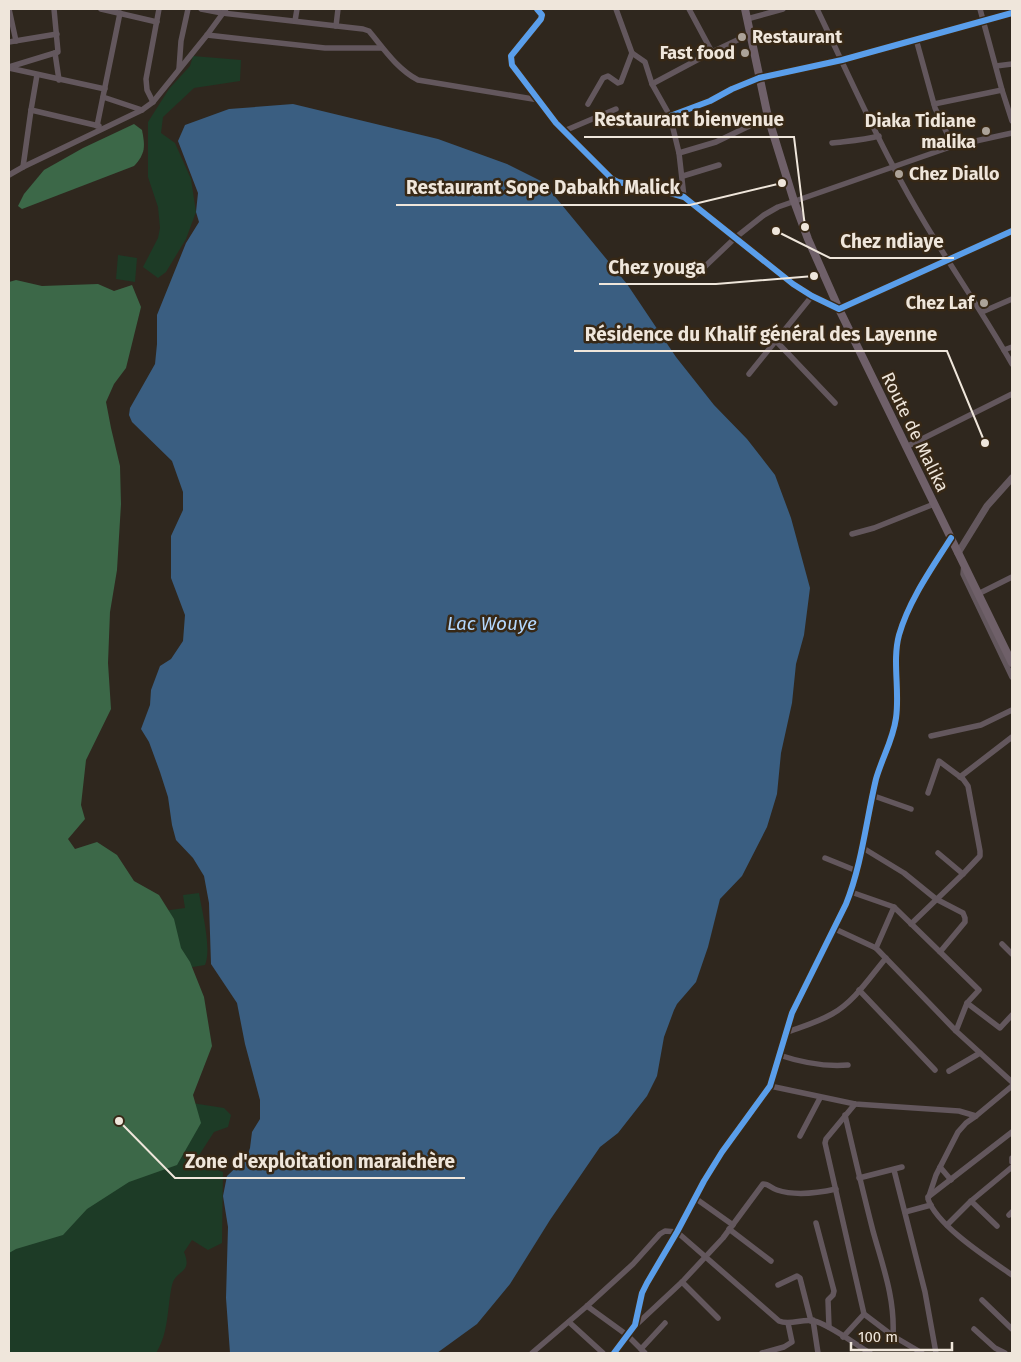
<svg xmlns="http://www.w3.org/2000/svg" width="1021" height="1362" font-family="'Fira Sans',sans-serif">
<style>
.green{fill:#1d3b26}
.forest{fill:#3c6848}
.water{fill:#3a5e81}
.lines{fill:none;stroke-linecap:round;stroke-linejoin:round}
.minor{stroke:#63575d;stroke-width:5.5}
.tertiary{stroke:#63575d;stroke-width:7}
.secondary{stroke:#6f6069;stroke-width:8}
.cycleway-casing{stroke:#372816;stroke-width:9}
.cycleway{stroke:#5a9eea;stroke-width:6}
.poi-dot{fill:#aca399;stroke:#372816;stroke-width:2}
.labels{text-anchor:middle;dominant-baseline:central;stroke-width:5;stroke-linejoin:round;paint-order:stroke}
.poi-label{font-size:18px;font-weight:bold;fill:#efe6db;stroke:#372816;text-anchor:end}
.street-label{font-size:18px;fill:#efe6db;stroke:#372816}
.water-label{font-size:19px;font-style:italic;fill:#b4d8fe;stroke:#372816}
.leader{fill:none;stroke:#efe6db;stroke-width:2}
.callout-dot{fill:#efe6db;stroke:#372816;stroke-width:2}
.callout-label{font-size:19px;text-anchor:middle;font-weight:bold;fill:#efe6db;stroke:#372816;stroke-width:5;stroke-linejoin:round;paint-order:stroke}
</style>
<rect width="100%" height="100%" fill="#2f271e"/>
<!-- green -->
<g class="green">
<polygon points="193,56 241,60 240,81 194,88 163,117 161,133 175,143 191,179 196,212 186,239 166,272 158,278 143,267 158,238 160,228 158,207 148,177 148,122 169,89 190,66"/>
<polygon points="118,255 137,258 135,282 116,279"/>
<path d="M199,893C202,911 212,949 205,965L168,971L179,1101L224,1108L231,1115L228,1127L214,1132L194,1163L209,1162L217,1170L223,1172L222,1243L208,1250L192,1240L184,1252C193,1274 176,1269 172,1285C167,1308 169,1333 156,1353H9V969L163,911L185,908L183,895Z"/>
</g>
<!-- forest -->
<g class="forest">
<path d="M134,124L142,130C145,146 146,153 134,166L22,209L18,206L24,194L44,170L83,148Z"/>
<polygon points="16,280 42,286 98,284 114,291 132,285 141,307 126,368 114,384 106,402 111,428 120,466 121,504 117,570 110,612 108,663 111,709 86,760 81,805 85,819 68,839 75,849 97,842 117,855 134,881 159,895 174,919 181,948 190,962 204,997 212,1046 193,1095 201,1123 177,1165 129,1182 87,1209 63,1235 16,1249 9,1253 9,282"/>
</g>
<!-- water -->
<polygon class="water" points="293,104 438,139 507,164 543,182 627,284 676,357 714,405 747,439 775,475 791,518 810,588 804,635 796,664 792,703 781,753 777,794 767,827 742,876 720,899 708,947 696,982 677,1004 674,1010 664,1037 657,1076 647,1096 618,1133 600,1147 550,1220 510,1284 477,1324 437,1353 230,1353 226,1298 228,1227 223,1196 227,1176 247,1157 250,1148 252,1132 260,1119 260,1100 245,1044 237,1003 211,964 209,903 204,876 193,858 176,840 172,825 168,797 160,772 149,742 141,729 150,705 151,690 160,666 171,659 183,641 185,615 171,578 171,536 183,510 183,492 172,461 132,422 129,415 130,408 155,364 157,344 157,315 186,243 199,222 196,212 198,193 178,141 185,125 229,109"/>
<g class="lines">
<!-- minor -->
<g class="minor">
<polyline points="9,9 16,41"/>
<polyline points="101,9 157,22"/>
<path d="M201,9L222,13L363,29L369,31C384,49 397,69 418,80L539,100"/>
<polyline points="537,9 542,15 541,19 511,56 512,65 556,123 612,179 618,182 660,190 684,197 793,284 812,296 839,309 1012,231"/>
<polyline points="689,9 712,52"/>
<path d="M817,9C842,61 866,115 893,166C928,235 974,297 1012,364"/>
<polyline points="980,9 1002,90 1012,121"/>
<polyline points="747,19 783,9"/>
<polyline points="295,21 297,9"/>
<polyline points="336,26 338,9"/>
<polyline points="207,35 325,48 382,48"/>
<polyline points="916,39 935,108 953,146"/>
<polyline points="9,42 57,34"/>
<polyline points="55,53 59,80"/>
<polyline points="632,53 645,62 652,84 670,116 679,153 684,197"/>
<polyline points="996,66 1012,64"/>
<polyline points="9,67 58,52 54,9"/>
<polyline points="9,68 105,89"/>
<polyline points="179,69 181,41 188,9"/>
<polyline points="37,75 31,110 99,126"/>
<polyline points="652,84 712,52 750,34"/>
<polyline points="103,97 142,110"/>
<polyline points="153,102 147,90 146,79 159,9"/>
<polyline points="588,104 603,78 608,76 618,83 621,82 632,53 616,9"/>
<polyline points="934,104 1002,90"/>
<polyline points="670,116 710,101 732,89 759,78 842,60 1012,13"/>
<polyline points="97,126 120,13"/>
<polyline points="564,131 616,109"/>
<path d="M832,143C848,141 864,140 879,136"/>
<polyline points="679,153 716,142 768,117"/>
<polyline points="23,167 31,110"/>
<polyline points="9,175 23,167 142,110 153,102 207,35 226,9"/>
<polyline points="683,176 719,165"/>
<polyline points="695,276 735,238 764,215 778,207 953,146 1012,133"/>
<polyline points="982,312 1012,299"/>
<polyline points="777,342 835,403"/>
<polyline points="1004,350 1012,347"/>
<polyline points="749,374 812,296"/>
<polyline points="906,447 1012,394"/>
<polyline points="852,534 874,528 934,504"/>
<polyline points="964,564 963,574 1012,677"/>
<polyline points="978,594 1012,577"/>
<polyline points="931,736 981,725 1012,710"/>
<polyline points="960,777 1012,737"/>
<polyline points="928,793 939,761 963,779 968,786 980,851 980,856 963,874 938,853"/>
<polyline points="874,796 911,809"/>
<polyline points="863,848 904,873 936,899 963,913 965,918 965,922 940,952"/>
<polyline points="825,858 857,871"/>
<polyline points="851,892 894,907 979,990 967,1003 956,1031"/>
<polyline points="911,924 963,874"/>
<polyline points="835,929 876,948 956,1031 1012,1082"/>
<polyline points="1002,944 1012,954"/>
<polyline points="876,948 894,907"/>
<polyline points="859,990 935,1070"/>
<polyline points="967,1003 1000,1028 1012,1015"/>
<path d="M785,1033C801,1027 818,1022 832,1014C854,1002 870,977 886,958"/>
<path d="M779,1055C803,1063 824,1067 848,1065"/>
<polyline points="949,1071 980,1053"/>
<polyline points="770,1086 855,1104 959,1111 976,1116"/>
<path d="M1012,1086L976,1116L966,1123L958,1132L936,1175L928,1199C937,1226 989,1259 1012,1275"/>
<polyline points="855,1104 826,1139 825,1143 864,1314 893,1336 922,1353"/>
<path d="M845,1115C854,1154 863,1192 873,1231C883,1267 895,1298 893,1336"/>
<polyline points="800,1136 820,1098"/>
<polyline points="1012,1158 1012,1162"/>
<polyline points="940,1167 951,1180"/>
<polyline points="894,1170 925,1292 936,1353"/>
<polyline points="859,1178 902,1167"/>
<polyline points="928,1197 1012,1132"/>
<polyline points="695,1198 733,1225"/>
<polyline points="971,1201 997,1226"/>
<polyline points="905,1212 931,1205"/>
<polyline points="1009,1215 1012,1212"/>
<polyline points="816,1223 834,1291 833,1295 828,1300 829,1327"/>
<polyline points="947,1225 971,1201 1012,1167"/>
<polyline points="729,1229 771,1261"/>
<polyline points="682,1282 718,1318"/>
<polyline points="778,1285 797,1276 800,1278 811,1321"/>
<polyline points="982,1300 1012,1329"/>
<polyline points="587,1306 627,1335 645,1353"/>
<polyline points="813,1320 818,1353"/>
<polyline points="569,1322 603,1353"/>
<path d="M636,1325L682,1282L723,1238L763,1184C769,1184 771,1188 777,1190C795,1196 818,1193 836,1189"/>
<polyline points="974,1329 995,1348 1005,1353"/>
<polyline points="843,1337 864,1314"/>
<polyline points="641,1349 665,1323"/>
<path d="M532,1353L587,1306L633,1264L660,1234L665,1231L677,1232L779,1321C790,1326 803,1318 814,1321C829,1324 856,1345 870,1353"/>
<path d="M614,1353L635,1325L642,1293L647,1283L677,1232L704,1181L722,1152L770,1086L792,1013L846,904C862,864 866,821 876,779C882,758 893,740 896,718C900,691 892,661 899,635C909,600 932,568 951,538"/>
<polyline points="762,1353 784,1347 792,1342 788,1323"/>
</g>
<!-- tertiary -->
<polyline class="tertiary" points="958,553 987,506 1012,478"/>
<!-- secondary -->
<polyline class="secondary" points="745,9 768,117 794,201 808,239 839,309 1012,663"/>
<defs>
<g id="cycleway">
<polyline points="537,9 542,15 541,19 511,56 512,65 556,123 612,179 618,182 660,190 684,197 793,284 812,296 839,309 1012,231"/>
<polyline points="670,116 710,101 732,89 759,78 842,60 1012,13"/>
<path d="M614,1353L635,1325L642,1293L647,1283L677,1232L704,1181L722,1152L770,1086L792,1013L846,904C862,864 866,821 876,779C882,758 893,740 896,718C900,691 892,661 899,635C909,600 932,568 951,538"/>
</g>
</defs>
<!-- cycleway casing -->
<use href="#cycleway" class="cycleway-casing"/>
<!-- cycleway -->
<use href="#cycleway" class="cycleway"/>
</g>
<!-- markers -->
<g class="poi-dot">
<circle cx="742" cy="37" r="5"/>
<circle cx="745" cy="53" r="5"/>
<circle cx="986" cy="131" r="5"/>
<circle cx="899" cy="174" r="5"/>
<circle cx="984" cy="303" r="5"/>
</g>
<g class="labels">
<!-- poi labels -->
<g class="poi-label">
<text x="752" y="37" text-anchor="start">Restaurant</text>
<text x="735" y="53">Fast food</text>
<text x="976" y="121">Diaka Tidiane<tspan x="976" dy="21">malika</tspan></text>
<text x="909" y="174" text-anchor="start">Chez Diallo</text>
<text x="974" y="303">Chez Laf</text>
</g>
<!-- street labels -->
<g class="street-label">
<text transform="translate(915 432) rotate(64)">Route de Malika</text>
</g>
<!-- water labels -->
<g class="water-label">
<text x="492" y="623">Lac Wouye</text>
</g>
</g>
<!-- callouts -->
<path class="leader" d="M805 227L794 137H584M782 183L690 205H396M776 231L830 258H954M814 276L716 284H599M985 443L947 351H574M119 1121L175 1178H465"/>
<g class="callout-dot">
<circle cx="805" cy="227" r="5"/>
<circle cx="782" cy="183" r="5"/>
<circle cx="776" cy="231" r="5"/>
<circle cx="814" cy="276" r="5"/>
<circle cx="985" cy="443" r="5"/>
<circle cx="119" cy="1121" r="5"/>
</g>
<g class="callout-label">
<text x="689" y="126">Restaurant bienvenue</text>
<text x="543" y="194">Restaurant Sope Dabakh Malick</text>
<text x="892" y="248">Chez ndiaye</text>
<text x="657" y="274">Chez youga</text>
<text x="761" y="341">Résidence du Khalif général des Layenne</text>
<text x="320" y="1168">Zone d'exploitation maraichère</text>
</g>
<!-- border -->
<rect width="1021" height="1362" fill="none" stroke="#efe6db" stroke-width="20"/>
<!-- scale -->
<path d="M851 1342v8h101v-8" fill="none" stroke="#efe6db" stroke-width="2.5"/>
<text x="858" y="1342" font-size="15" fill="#efe6db" stroke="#372816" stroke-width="4" paint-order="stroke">100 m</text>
</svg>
